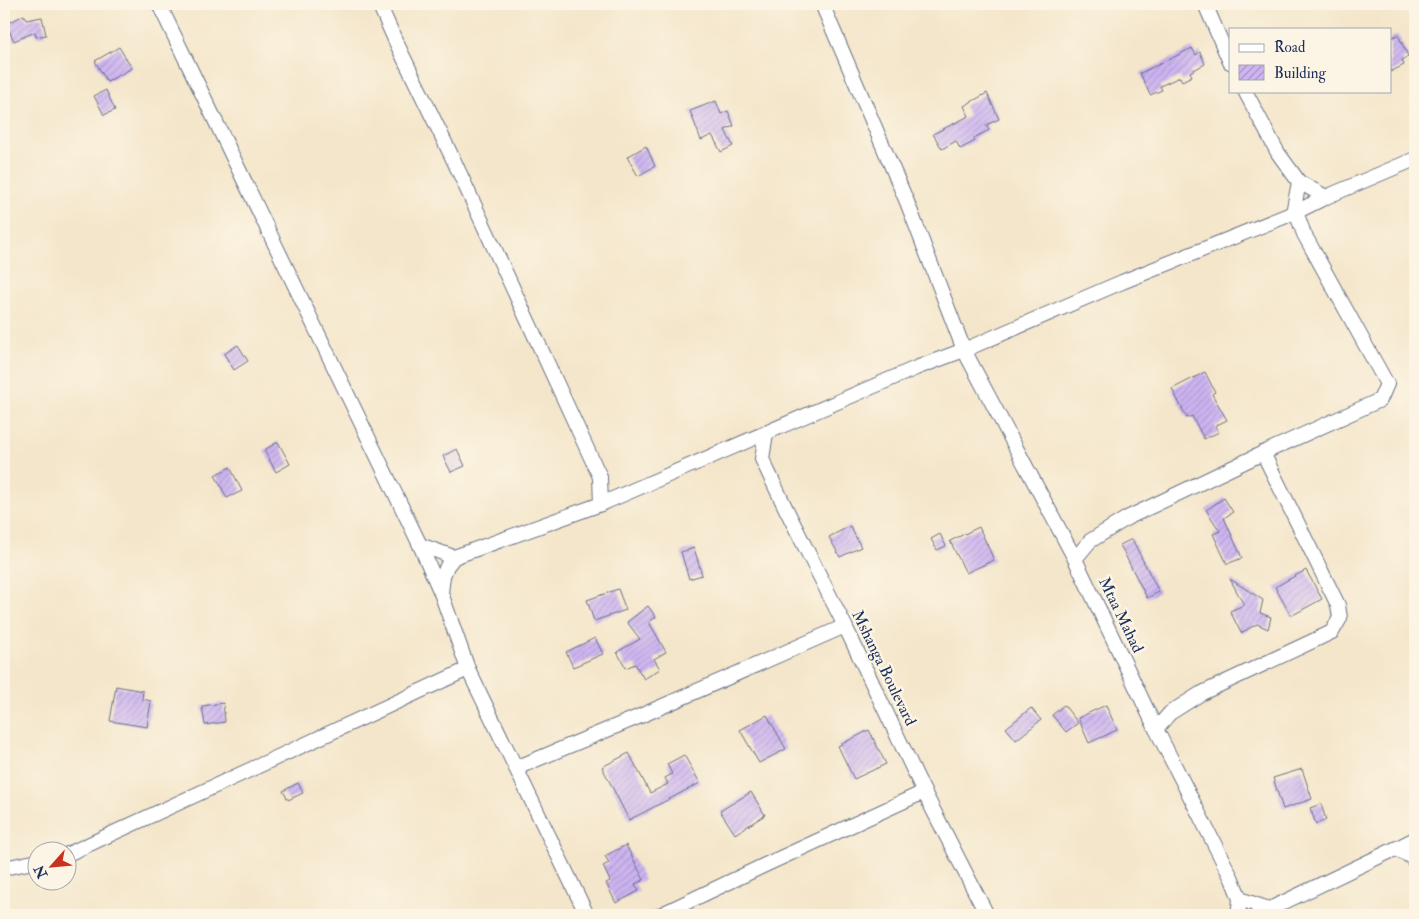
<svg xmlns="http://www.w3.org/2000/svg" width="1419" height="919" font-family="'IM FELL Double Pica',serif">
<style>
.building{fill:url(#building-hatch)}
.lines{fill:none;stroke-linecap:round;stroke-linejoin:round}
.minor-casing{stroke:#676f84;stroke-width:16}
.minor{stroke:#fff;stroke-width:14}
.labels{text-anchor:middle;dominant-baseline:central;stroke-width:5;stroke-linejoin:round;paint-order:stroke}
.street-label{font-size:16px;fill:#1b2f5e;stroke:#fcf5e5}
</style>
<defs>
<pattern id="building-hatch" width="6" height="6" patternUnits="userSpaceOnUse" patternTransform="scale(1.25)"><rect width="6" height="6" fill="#ceb5f2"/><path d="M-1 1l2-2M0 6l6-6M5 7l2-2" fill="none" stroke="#a694c7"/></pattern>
</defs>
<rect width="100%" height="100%" fill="#fcf5e5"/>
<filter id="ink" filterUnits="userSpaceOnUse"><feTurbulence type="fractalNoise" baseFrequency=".02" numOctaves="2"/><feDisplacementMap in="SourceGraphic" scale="10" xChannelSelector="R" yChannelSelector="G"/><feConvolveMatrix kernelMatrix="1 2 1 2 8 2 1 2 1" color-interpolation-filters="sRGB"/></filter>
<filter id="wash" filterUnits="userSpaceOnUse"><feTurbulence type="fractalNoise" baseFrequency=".0096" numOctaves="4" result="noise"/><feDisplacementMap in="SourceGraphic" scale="20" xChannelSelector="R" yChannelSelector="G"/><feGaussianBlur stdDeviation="1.12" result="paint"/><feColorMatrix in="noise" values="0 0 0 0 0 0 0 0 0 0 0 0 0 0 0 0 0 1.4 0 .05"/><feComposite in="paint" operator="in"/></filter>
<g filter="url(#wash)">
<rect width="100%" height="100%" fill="#f4e6ca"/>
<g id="blocks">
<!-- building -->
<g class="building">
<polygon points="24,15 26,20 42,17 46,35 36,37 35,32 14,41 6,24"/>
<polygon points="1398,35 1408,56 1402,60 1404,65 1390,72 1390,38"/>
<polygon points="119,47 132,68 107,82 95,61"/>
<polygon points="1192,48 1196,55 1200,52 1205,64 1190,72 1192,76 1182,81 1180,77 1160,86 1162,90 1150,95 1140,73 1162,63"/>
<polygon points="106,90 115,110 104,115 94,96"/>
<polygon points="987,93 999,119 986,125 989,130 974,138 975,141 960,149 956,141 942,149 933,134 969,116 964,106"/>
<polygon points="716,101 721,114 728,111 734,126 725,130 733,146 721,152 712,135 701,140 690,111"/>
<polygon points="646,146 655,166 638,176 627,157"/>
<polygon points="238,345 248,361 234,370 224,354"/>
<polygon points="1205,372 1215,392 1212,394 1227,420 1215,426 1219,432 1204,439 1192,416 1187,418 1172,389"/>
<polygon points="278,442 290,464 276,472 264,450"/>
<polygon points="457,449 465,466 451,472 443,456"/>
<polygon points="230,467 242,491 227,498 215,475"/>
<polygon points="1224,498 1233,512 1224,518 1242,558 1227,564 1213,534 1220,531 1206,510"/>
<polygon points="850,526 861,547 840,557 829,537"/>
<polygon points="979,527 994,560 966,573 950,541"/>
<polygon points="940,534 946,546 937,550 931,539"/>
<polygon points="1132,539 1159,592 1147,598 1120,545"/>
<polygon points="694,548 702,575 689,579 681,552"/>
<polygon points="1306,570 1322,599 1291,616 1275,587"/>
<polygon points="1230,579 1263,600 1260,613 1271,617 1268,629 1257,624 1241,633 1230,611 1244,605"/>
<polygon points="618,589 626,610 594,621 587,600"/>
<polygon points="648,606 656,617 649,622 666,652 654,659 660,669 644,679 635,664 626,668 617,652 640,639 627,622"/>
<polygon points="595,638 603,654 573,667 566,652"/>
<polygon points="116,686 143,691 142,699 151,701 147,727 110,721"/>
<polygon points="223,703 225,722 205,725 202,706"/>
<polygon points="1064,705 1078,723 1066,732 1052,715"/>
<polygon points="1106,705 1117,730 1089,743 1078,718"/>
<polygon points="1031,708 1041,720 1016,740 1006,728"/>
<polygon points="767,715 786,749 759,763 740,730"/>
<polygon points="869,730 886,764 854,779 838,746"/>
<polygon points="629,753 650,793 668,784 665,778 672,774 667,764 684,755 700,783 629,820 602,767"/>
<polygon points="1302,769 1312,799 1283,809 1273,778"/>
<polygon points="298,783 303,793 288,800 283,791"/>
<polygon points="751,792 765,815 735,834 720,811"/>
<polygon points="1321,804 1326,820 1316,824 1310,808"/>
<polygon points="626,845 644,880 635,884 639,891 616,903 606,883 610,881 603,866 609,863 605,856"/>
</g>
</g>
</g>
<g filter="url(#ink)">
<use href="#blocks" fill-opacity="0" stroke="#676f84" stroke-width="1"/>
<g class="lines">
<defs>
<g id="minor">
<polyline points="159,4 420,545 441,593"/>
<polyline points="379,4 396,42 454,161 600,477 601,504"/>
<polyline points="822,4 907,202 964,350 1075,559 1156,729 1232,879 1240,899 1238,915"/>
<polyline points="1205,4 1230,62"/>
<polyline points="1245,91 1278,153 1299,182 1326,197"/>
<polyline points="1293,213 1299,182"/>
<polyline points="766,433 762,459 786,509 845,626 924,792 987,915"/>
<polyline points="420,545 454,557"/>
<polyline points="1075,559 1090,541 1127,518 1263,453 1380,400 1387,384 1304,234 1296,212"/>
<polyline points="1156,729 1170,713 1200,694 1332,632 1340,618 1338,605 1263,453"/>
<polyline points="516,768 638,717 845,626"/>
<polyline points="1395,849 1410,856 1415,862"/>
<polyline points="68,854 468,669"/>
<polyline points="4,868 38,861"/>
<polyline points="1240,899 1269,909"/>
<polyline points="587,915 468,669 441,593 443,576 447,566 454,557 601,504 916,368 964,350 1122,282 1296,212 1326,197 1415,159"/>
<polyline points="660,915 765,865 924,792"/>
<polyline points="1257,915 1395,849 1415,839"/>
</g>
</defs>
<!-- minor casing -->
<use href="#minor" class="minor-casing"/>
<!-- minor -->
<use href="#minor" class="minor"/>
</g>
</g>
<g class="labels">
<!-- street labels -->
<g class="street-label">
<text transform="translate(1121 615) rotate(64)">Mtaa Mahad</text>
<text transform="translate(884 668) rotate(64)">Mshanga Boulevard</text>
</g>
</g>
<!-- margin -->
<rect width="1419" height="919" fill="none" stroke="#fcf5e5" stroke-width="20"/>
<!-- legend -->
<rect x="1229" y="28" width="162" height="65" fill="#fcf5e5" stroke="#a2a6af"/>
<rect x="1239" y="44" width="25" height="8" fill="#ffffff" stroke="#a2a6af"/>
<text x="1274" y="52" font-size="15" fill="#1b2f5e">Road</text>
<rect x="1239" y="65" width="25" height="15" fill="url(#building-hatch)" stroke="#a2a6af"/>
<text x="1274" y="78" font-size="15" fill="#1b2f5e">Building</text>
<!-- north arrow -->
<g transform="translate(52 866) rotate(243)"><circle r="24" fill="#fcf5e5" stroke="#a2a6af"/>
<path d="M0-4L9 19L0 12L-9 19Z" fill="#c8321e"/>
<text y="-8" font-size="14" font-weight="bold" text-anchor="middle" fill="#1b2f5e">N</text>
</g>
</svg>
